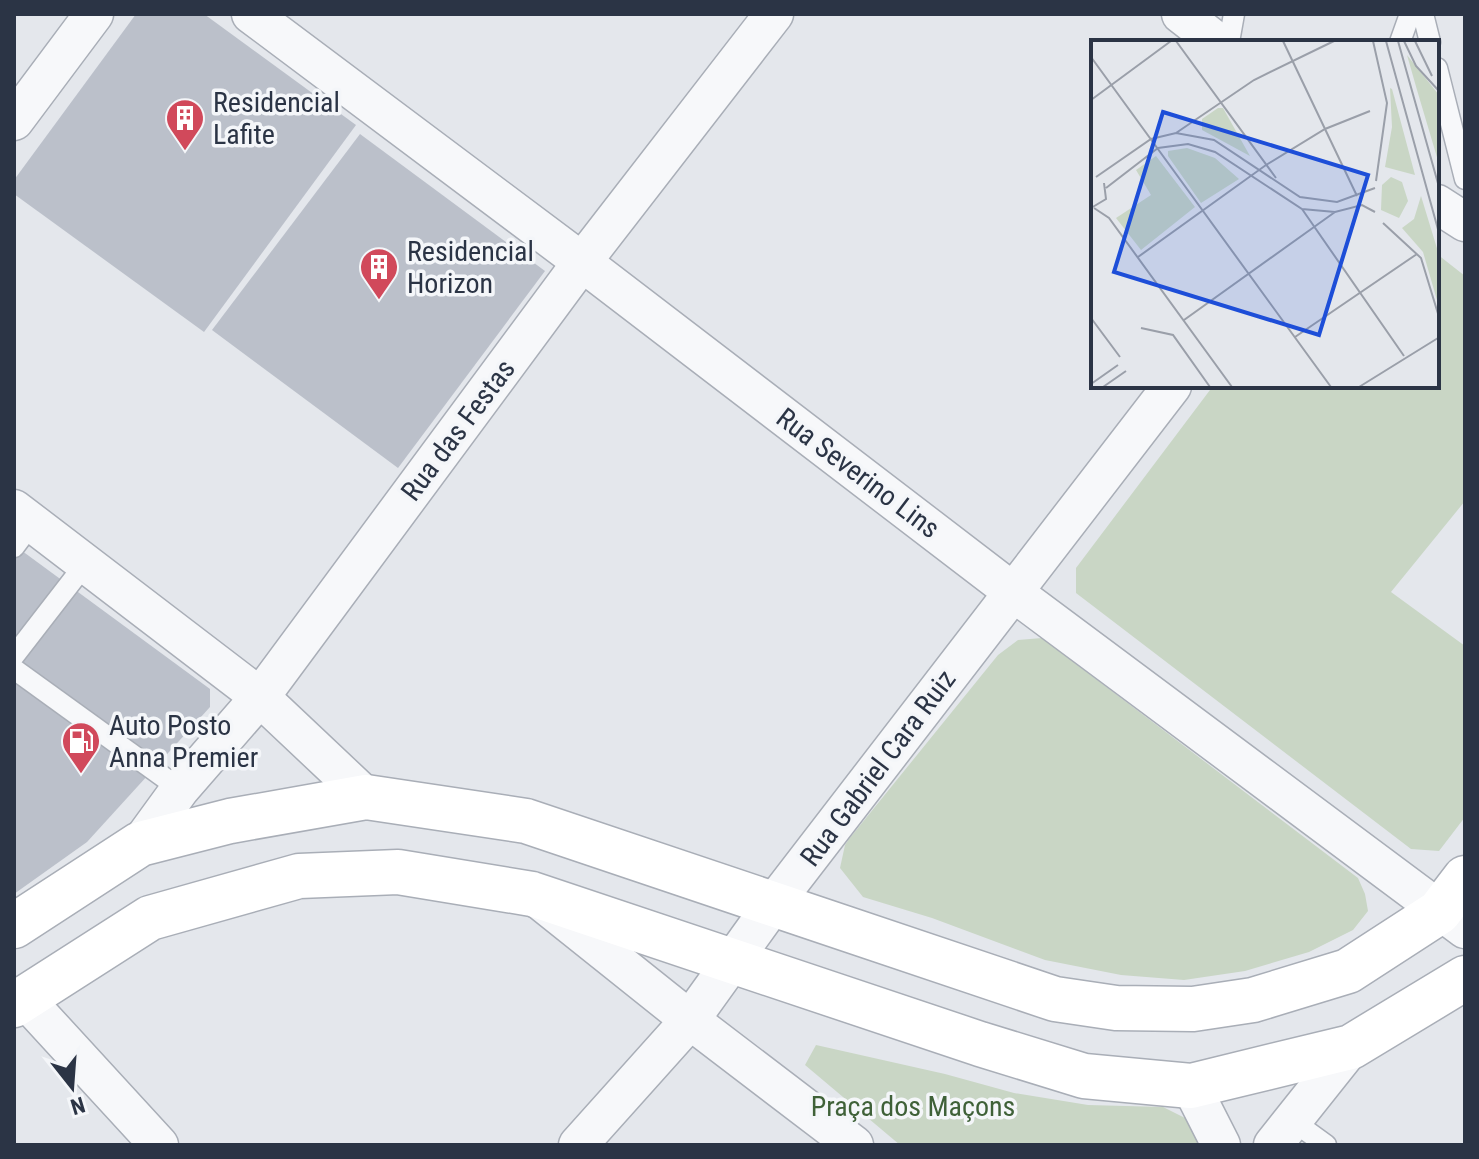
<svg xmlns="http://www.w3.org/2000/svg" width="1479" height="1159" font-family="'Roboto Condensed',sans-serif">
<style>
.green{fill:#c9d6c5}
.building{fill:#bbc0ca}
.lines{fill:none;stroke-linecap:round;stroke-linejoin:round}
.service-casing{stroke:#a9aeb7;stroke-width:23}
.minor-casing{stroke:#a9aeb7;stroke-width:41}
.secondary-casing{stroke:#a9aeb7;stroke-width:47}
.service{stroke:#f7f8fa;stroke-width:20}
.minor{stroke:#f7f8fa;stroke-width:38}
.secondary{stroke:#fff;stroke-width:44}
.labels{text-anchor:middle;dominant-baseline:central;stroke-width:7;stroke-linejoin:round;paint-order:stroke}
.poi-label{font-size:28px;fill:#2b3445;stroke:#f4f6f9;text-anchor:start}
.street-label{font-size:28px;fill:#2b3445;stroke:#f4f6f9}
.park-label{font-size:28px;fill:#3f6138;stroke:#f4f6f9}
.inset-road{fill:none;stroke:#9a9fa9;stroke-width:2}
.view{fill:#1d4ed8;fill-opacity:0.15;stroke:#1d4ed8;stroke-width:4}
.inset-edge{fill:none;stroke:#2b3445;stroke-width:4}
</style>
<rect width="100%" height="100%" fill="#e4e7ec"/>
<!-- green -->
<g class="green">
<polygon points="1437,254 1465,276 1465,501 1391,592 1465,646 1465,817 1439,851 1411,849 1076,593 1076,568 1213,386 1437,386"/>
<polygon points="1042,638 1358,878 1365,894 1368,911 1353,930 1309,952 1245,971 1184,980 1121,975 1045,960 932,918 863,897 840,868 845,845 849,839 998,655 1018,640"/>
<polygon points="816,1045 945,1074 1014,1093 1088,1105 1163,1107 1189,1120 1206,1145 900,1145 805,1065"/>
</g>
<!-- building -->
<g class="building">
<polygon points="136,14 204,14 356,125 204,332 14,194 14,180"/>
<polygon points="360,134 545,271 398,468 212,330"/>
<polygon points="14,545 210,689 210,707 87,842 14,894"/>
</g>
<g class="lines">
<defs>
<g id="service">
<polyline points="1423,14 1430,42"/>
<polyline points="1229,42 1234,14"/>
<polyline points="1400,42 1410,14"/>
<polyline points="1437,68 1465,179"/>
<polyline points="14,547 32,523"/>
<polyline points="14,656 86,563"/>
<polyline points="14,669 180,789"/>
<polyline points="1293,1121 1326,1145"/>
</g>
<g id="minor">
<polyline points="251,14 582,262 1013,592 1465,929"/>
<polyline points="1181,14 1217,42"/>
<polyline points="14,121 94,14"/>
<polyline points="1437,204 1465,222"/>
<polyline points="14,509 260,697 366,797"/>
<polyline points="140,844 180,789 260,697 582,262 774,14"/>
<polyline points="541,901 690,1020 854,1145"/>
<polyline points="24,998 159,1145"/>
<polyline points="1191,1086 1221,1145"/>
<polyline points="578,1145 690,1020 774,903 1172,386"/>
<polyline points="1273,1145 1351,1047"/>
</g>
<g id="secondary">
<polyline points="14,926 140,844 230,821 366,797 526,821 1055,999 1116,1008 1193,1009 1253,1000 1348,971 1439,912 1465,878"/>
<polyline points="14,1005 150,918 299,876 398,872 532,894 980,1044 1084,1076 1191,1086 1351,1047 1465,978"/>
</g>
</defs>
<!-- service casing -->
<use href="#service" class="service-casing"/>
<!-- minor casing -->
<use href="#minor" class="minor-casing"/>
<!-- secondary casing -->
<use href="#secondary" class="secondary-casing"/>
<!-- service -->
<use href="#service" class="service"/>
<!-- minor -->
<use href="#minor" class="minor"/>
<!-- secondary -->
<use href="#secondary" class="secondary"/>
</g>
<!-- icons -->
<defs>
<symbol id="building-pin" viewBox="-11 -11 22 30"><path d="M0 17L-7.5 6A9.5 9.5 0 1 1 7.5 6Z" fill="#d1495b" stroke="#f4f6f9"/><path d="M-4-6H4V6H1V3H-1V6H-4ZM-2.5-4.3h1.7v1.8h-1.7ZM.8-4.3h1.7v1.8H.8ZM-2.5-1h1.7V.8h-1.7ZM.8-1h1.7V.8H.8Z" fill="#fff"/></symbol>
<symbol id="fuel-pin" viewBox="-11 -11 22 30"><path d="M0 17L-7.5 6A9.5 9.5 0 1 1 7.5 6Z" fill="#d1495b" stroke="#f4f6f9"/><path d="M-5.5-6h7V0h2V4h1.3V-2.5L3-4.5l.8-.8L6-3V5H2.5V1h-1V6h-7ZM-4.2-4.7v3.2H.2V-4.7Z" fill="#fff"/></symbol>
</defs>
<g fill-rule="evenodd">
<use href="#building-pin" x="163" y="96" width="44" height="60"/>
<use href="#building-pin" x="357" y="245" width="44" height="60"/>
<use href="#fuel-pin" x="59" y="719" width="44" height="60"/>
</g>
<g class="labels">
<!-- poi labels -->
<g class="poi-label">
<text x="213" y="102">Residencial<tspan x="213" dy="32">Lafite</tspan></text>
<text x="407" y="251">Residencial<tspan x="407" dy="32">Horizon</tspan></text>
<text x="109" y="725">Auto Posto<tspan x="109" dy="32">Anna Premier</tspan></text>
</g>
<!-- street labels -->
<g class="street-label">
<text transform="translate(458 430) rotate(-53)">Rua das Festas</text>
<text transform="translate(858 473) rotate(37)">Rua Severino Lins</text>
<text transform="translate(878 768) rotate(-53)">Rua Gabriel Cara Ruiz</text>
</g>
<!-- park labels -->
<g class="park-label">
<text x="913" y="1106">Praça dos Maçons</text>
</g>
</g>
<!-- overview -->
<g transform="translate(1091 40)">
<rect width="348" height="348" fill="#e4e7ec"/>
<path d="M316,15L348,55V124L326,50ZM299,48L301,49L324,135L294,127L301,87ZM127,68H132L159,116L111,90V79ZM96,108L124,118L148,139L110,163L77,116V111ZM65,116L104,167L50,210L25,178L60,155L45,130ZM300,137L311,142L317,161L308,178L290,170L291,145ZM330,156L348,215V267L332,212L311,188L323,179Z" fill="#c9d6c5"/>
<path class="inset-road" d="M85,1L185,138M192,1L266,156M282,1L296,63L285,141M295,1L348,193M307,1L348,147M313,1L325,26L348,51M324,1L341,36M0,17L240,347M0,60L80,1M85,93L163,40L243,1M5,137L60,99L85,93L123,100L209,157L246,162L284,148M15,148L67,108L97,104L124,112L211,169L244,172L271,165L284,172M0,168L15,159L13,143M3,168L18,178L141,347M211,169L313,316M292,183L330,218L348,277M47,217L175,125L234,89L279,71M0,278L29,317M93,280L244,172M50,288L82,295L119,347M204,297L326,214M0,344L27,325M12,347L35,331M268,347L347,298"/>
<path class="view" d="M72,72L277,135L228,295L23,232Z"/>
<rect width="348" height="348" class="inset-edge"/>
</g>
<!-- border -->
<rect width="1479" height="1159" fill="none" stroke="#2b3445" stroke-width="32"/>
<!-- north arrow -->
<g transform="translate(72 1087) rotate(163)" stroke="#f4f6f9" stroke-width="6" paint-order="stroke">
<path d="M0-6L14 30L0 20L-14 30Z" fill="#2b3445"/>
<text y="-12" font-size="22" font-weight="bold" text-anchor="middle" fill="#2b3445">N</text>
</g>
</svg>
